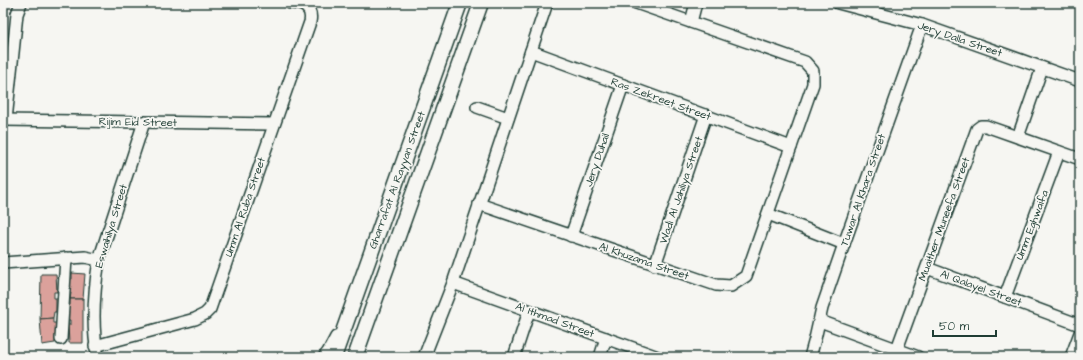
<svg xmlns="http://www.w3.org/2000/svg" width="1083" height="360" font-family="'Architects Daughter',sans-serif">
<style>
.building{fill:#dba19b;stroke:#1f3d34}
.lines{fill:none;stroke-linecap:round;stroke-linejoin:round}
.minor-casing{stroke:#1f3d34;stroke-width:14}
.major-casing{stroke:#1f3d34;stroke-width:17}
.minor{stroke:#f6f6f2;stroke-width:11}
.major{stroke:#f6f6f2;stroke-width:14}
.labels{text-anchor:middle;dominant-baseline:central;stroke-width:3.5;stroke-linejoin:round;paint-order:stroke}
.street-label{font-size:11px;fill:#1f3d34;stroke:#f6f6f2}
</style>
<rect width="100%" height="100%" fill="#f6f6f2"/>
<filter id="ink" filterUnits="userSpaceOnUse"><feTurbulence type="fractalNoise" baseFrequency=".025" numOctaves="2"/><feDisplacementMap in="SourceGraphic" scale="8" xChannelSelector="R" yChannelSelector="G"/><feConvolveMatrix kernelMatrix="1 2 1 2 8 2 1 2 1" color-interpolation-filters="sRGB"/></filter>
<g filter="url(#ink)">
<!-- building -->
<g class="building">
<polygon points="72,273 85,274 83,299 70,299 71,293 68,293 70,279 72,279"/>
<polygon points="41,274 56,274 57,292 54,292 54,298 56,298 56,312 54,312 53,318 40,319"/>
<polygon points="70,299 83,299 83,343 69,343 68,325 70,325 70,320 68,320 67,305 70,305"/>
<polygon points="53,318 53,323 56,323 57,337 55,338 55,343 42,345 40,319"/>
</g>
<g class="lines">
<defs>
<g id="minor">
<polyline points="838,3 922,25 1080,81"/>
<polyline points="691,22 696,3"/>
<polyline points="531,51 791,147"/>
<polyline points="477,107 508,118"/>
<polyline points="3,120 274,124"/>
<polyline points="6,120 17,14 21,3"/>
<polyline points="1018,137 1042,68"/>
<polyline points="479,204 716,285 731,286 746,276 813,84 813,71 805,62 636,3"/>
<polyline points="768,214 844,244"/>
<polyline points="571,236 623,85"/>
<polyline points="3,263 85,257 99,260"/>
<polyline points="655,265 706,115"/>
<polyline points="927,268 1080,325"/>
<polyline points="453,283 658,357"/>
<polyline points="1005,297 1059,152"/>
<polyline points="820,321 918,357"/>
<polyline points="61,339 66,258"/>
<path d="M95,346L195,319L205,314L210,309L310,22C313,8 303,3 290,3"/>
<polyline points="897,349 977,129 981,126 986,126 1080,159"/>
<path d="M98,357C91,325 94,291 99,260L144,122"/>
<polyline points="324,357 328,352 336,337"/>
<polyline points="424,357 453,283 547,3"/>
<polyline points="514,357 529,311"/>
<polyline points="600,357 606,338"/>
<polyline points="810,357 815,339 822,308 844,244 922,25"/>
<polyline points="1071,357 1080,333"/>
</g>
<g id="major">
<polyline points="334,357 460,3"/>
<polyline points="355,357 481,3"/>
</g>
</defs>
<!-- minor casing -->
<use href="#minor" class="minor-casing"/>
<!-- major casing -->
<use href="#major" class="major-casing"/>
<!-- minor -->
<use href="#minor" class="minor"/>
<!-- major -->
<use href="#major" class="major"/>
</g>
</g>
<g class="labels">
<!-- street labels -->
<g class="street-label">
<text transform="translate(960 39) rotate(19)">Jery Dalla Street</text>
<text transform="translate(661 99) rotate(20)">Ras Zekreet Street</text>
<text transform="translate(138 122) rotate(1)">Rijim Eid Street</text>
<text transform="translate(597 160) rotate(-71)">Jery Duhail</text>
<text transform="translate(397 180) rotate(-70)">Gharrafat Al Rayyan Street</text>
<text transform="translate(681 190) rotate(-71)">Wadi Al Jahiliya Street</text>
<text transform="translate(863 190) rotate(-71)">Tuwar Al Khara Street</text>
<text transform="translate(245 207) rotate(-71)">Umm Al Ruba Street</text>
<text transform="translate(944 219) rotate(-70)">Muaither Muneefa Street</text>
<text transform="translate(1032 225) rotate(-69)">Umm Eghwaifa</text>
<text transform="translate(111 226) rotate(-73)">Eswaihilya Street</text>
<text transform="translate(644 261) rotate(19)">Al Khuzama Street</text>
<text transform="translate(981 288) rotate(20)">Al Qalayel Street</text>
<text transform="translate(555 320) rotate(20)">Al Ithmad Street</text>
</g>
</g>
<!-- margin -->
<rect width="1083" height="360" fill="none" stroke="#f6f6f2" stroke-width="16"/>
<rect x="8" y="8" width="1067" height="344" fill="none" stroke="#1f3d34" stroke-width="1.5" filter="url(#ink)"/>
<!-- scale -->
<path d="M933 330v6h63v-6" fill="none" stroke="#1f3d34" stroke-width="2"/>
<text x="939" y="330" font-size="12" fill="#1f3d34" stroke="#f6f6f2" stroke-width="3" paint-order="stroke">50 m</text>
</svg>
